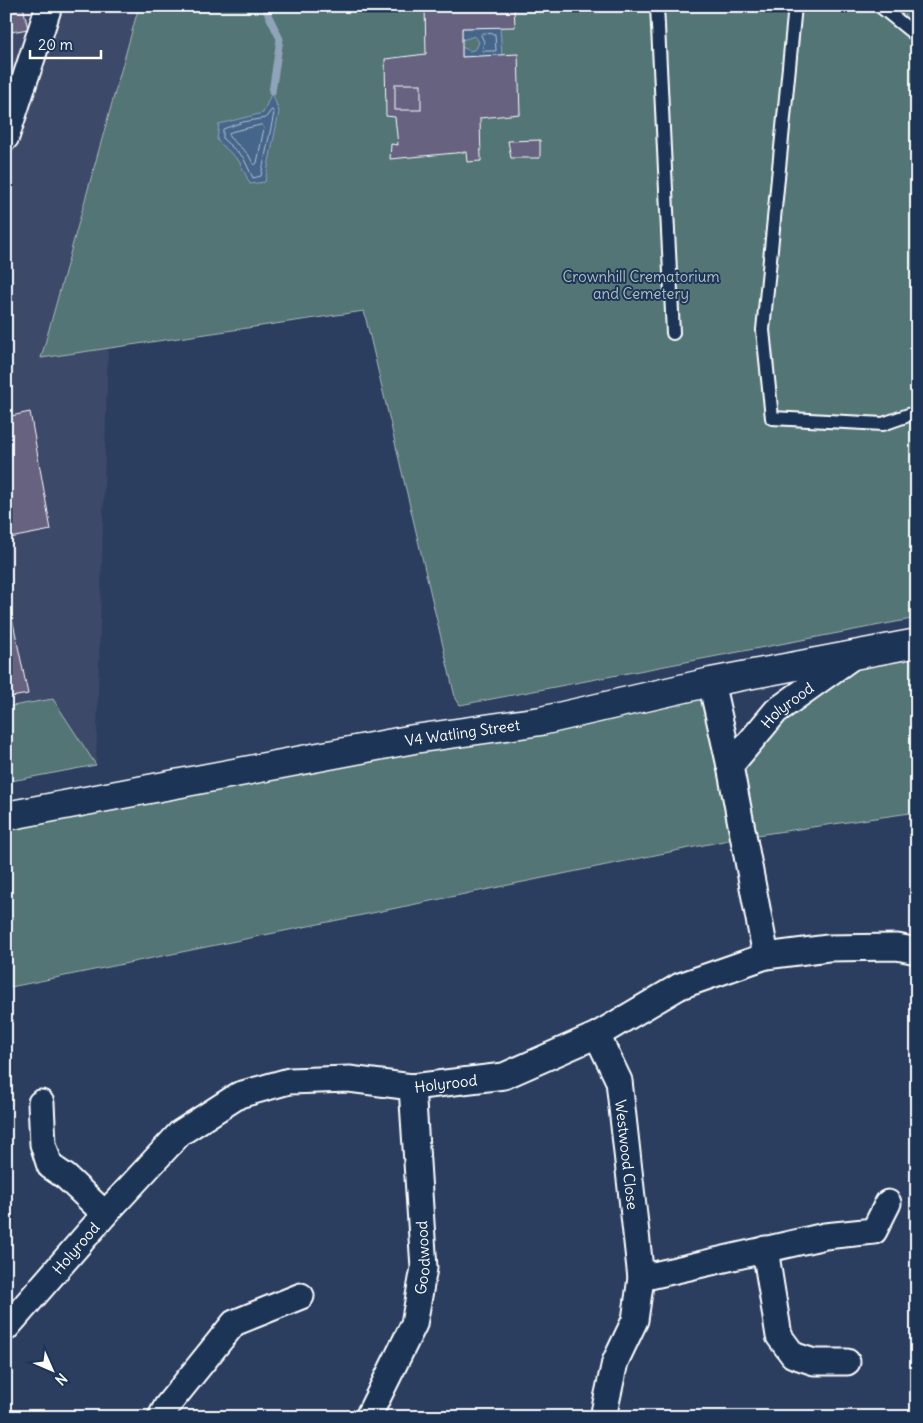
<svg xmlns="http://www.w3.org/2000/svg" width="923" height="1423" font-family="Delius,sans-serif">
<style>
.built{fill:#3d4969}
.green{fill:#537575;stroke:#a9baba}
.water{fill:#44668a;stroke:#8fa3b9}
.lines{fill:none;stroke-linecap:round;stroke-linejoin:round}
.shore{stroke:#b4c2d0;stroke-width:1}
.stream{stroke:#8fa3b9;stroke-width:7}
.building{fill:#666280;stroke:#fff}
.service-casing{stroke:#fff;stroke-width:16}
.minor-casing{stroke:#fff;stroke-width:29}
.tertiary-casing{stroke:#fff;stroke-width:31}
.service{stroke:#1d3557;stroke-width:12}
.minor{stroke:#1d3557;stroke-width:25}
.tertiary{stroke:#1d3557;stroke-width:28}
.labels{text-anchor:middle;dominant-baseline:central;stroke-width:4;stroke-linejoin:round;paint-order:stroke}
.park-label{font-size:15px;fill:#b2c1c1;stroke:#1d3557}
.street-label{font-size:15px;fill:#fff;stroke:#1d3557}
</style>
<rect width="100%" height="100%" fill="#2c3e5f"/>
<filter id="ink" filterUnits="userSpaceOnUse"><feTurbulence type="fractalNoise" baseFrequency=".02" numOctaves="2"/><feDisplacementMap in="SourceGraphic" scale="10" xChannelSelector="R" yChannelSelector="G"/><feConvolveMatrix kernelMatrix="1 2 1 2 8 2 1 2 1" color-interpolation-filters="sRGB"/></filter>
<g filter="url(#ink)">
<!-- built -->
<polygon class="built" points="6,6 139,6 41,357 108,348 96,765 6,782"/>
<!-- green -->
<g class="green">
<polygon points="139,6 917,6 917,618 460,705 455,697 364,311 41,358"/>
<polygon points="917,643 917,812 743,837 6,988 6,823 711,682 730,765 853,656"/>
<polygon points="53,699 96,765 6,782 6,707"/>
</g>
<!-- water -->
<g class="water">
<polygon points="500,27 502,56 462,57 462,47 470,51 476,49 479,42 475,36 462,40 462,28"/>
<polygon points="272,92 279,112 265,182 250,184 239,161 217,140 219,124 263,113"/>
</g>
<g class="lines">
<!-- shore -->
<g class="shore">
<polygon points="483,33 495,34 496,51 482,51 484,42 481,35"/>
<polygon points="272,110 274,113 261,176 253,178 243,157 223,139 223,129 243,122 265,118"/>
<polygon points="262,125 264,128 257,163 254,165 248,154 229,137 229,134 231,132"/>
</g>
<!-- stream -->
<polyline class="stream" points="264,6 280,39 272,92"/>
</g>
<!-- building -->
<g class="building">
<polygon points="6,6 23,6 28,29 6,33"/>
<polygon points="425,6 514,6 515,27 462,28 462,57 518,54 520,114 480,118 481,161 467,162 466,152 390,159 391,144 398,145 395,117 386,116 385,59 426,54"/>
<rect x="395" y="84" width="26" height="26"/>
<polygon points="540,140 540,158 511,158 508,141"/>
<polygon points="30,412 51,530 10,538 6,518 6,417"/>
<polygon points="6,589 28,694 6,698"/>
</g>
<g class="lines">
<defs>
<g id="service">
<polyline points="657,6 673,333"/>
<polyline points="795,6 763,330 772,418 883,424 917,412"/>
<polyline points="880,6 917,36"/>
</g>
<g id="minor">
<polyline points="6,137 49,6"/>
<polyline points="711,682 730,766 766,956"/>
<path id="s1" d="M730,766L776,711L853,656"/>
<path id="s2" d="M597,1035L619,1081L641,1278L635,1320L615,1362L603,1417"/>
<polyline points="41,1103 43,1144 50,1166 66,1177 105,1214"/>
<polyline points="765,1249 779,1336 793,1355 814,1362 847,1362"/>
<polyline points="641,1278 825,1236 874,1231 888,1203"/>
<path id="s3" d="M6,1328L105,1214L180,1133L239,1095L289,1081L349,1079L412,1087L504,1076L597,1035L680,986L766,956L828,948L897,947L917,951"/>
<polyline points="161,1417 167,1406 234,1323 301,1296"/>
<path id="s4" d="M368,1417L414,1324L424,1268L412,1087"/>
</g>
<g id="tertiary">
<path id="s5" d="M6,816L414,739L541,721L711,682L917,643"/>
</g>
</defs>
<!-- service casing -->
<use href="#service" class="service-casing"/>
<!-- minor casing -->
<use href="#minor" class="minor-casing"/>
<!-- tertiary casing -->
<use href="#tertiary" class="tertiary-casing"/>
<!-- service -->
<use href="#service" class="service"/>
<!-- minor -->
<use href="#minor" class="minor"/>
<!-- tertiary -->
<use href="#tertiary" class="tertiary"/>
</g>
</g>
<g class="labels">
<!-- park labels -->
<g class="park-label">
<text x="641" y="276">Crownhill Crematorium<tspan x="641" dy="17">and Cemetery</tspan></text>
</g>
<!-- street labels -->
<g class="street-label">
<text stroke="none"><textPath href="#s1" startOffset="84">Holyrood</textPath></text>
<text stroke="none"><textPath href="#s5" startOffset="464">V4 Watling Street</textPath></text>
<text stroke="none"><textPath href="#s3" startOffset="541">Holyrood</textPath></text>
<text stroke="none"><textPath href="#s2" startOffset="125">Westwood Close</textPath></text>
<text stroke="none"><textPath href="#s3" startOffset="106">Holyrood</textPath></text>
<text stroke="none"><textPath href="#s4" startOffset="171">Goodwood</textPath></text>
</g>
</g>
<!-- margin -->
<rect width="923" height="1423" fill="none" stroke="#1d3557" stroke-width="25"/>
<rect x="12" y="12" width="898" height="1398" fill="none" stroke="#fff" stroke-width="2" filter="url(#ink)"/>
<!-- north arrow -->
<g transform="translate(52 1370) rotate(135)" stroke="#1d3557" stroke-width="4" paint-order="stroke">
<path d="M0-4L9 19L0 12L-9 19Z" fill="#ffffff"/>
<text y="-8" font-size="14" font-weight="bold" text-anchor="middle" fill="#ffffff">N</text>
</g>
<!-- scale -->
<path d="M30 50v8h71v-8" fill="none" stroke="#ffffff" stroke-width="2.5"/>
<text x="38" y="50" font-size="15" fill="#ffffff" stroke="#1d3557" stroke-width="4" paint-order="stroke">20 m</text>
</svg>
